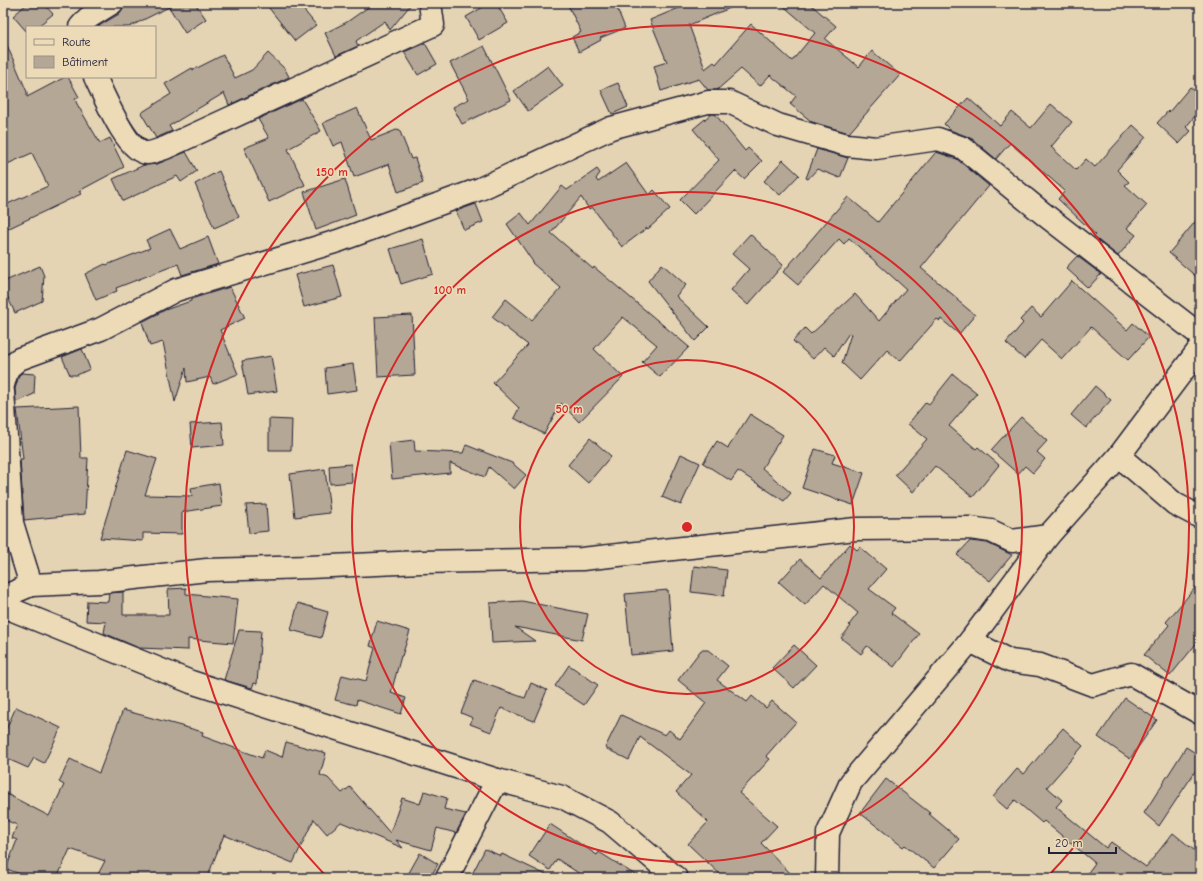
<svg xmlns="http://www.w3.org/2000/svg" width="1203" height="881" font-family="'Comic Neue',sans-serif">
<style>
.building{fill:#b5a795;stroke:#22223b}
.lines{fill:none;stroke-linecap:round;stroke-linejoin:round}
.street-casing{stroke:#22223b;stroke-width:25}
.secondary-casing{stroke:#22223b;stroke-width:25}
.street{stroke:#eddbb8;stroke-width:22}
.secondary{stroke:#eddbb8;stroke-width:22}
.ring{fill:none;stroke:#d62828;stroke-width:2}
.centre{fill:#d62828;stroke:#eddbb8;stroke-width:2}
.ring-label{font-size:12px;text-anchor:middle;font-weight:bold;fill:#d62828;stroke:#eddbb8;stroke-width:3;stroke-linejoin:round;paint-order:stroke}
</style>
<rect width="100%" height="100%" fill="#e5d4b3"/>
<filter id="ink" filterUnits="userSpaceOnUse"><feTurbulence type="fractalNoise" baseFrequency=".025" numOctaves="2"/><feDisplacementMap in="SourceGraphic" scale="8" xChannelSelector="R" yChannelSelector="G"/><feConvolveMatrix kernelMatrix="1 2 1 2 8 2 1 2 1" color-interpolation-filters="sRGB"/></filter>
<g filter="url(#ink)">
<!-- building -->
<g class="building">
<polygon points="28,3 43,3 53,14 37,27 27,27 26,31 13,16"/>
<polygon points="128,3 195,3 206,19 185,33 169,7 129,27 97,27 119,14 123,9 124,5"/>
<polygon points="265,3 298,3 316,25 295,41"/>
<polygon points="374,3 412,3 390,30 385,21 356,41 358,46 336,56 325,33 347,22"/>
<polygon points="490,3 496,3 508,23 479,40 466,17"/>
<polygon points="567,3 615,3 625,28 600,38 601,40 579,52 572,37 581,32"/>
<polygon points="691,3 742,3 689,25 705,69 714,62 716,64 751,24 792,61 815,33 780,3 809,3 836,26 825,39 859,67 872,51 900,75 849,133 812,122 790,104 796,96 770,75 760,86 741,69 717,90 708,90 699,79 661,91 654,66 667,62 650,20"/>
<polygon points="3,36 27,92 27,97 65,77 68,77 79,97 75,99 77,104 100,143 110,138 124,167 79,191 81,194 3,231 3,206 48,186 32,153 3,166"/>
<polygon points="425,43 437,64 418,75 404,52"/>
<polygon points="484,46 511,100 462,124 453,107 469,99 450,63"/>
<polygon points="268,53 285,69 289,77 229,105 224,93 169,126 172,131 156,138 141,113 171,94 165,84 192,68 193,70 223,55 235,78 252,70"/>
<polygon points="548,66 563,86 528,111 514,91"/>
<polygon points="618,83 628,107 612,114 601,90"/>
<polygon points="1190,87 1200,95 1200,110 1186,127 1191,131 1179,144 1157,123 1168,111 1169,112"/>
<polygon points="968,98 1000,126 1012,112 1031,128 1051,104 1072,122 1051,147 1076,170 1086,159 1095,167 1133,125 1146,137 1117,170 1129,182 1125,185 1147,205 1127,228 1136,235 1118,256 1094,237 1096,235 1058,199 1065,191 1010,143 996,159 971,138 950,130 944,124"/>
<polygon points="302,99 321,131 288,149 305,185 269,202 244,148 269,138 258,119"/>
<polygon points="357,108 371,140 399,129 411,159 415,158 423,183 398,192 389,164 354,177 342,142 333,146 323,123"/>
<polygon points="711,114 715,114 745,151 748,148 762,161 744,179 735,171 694,214 680,200 719,160 693,129"/>
<polygon points="817,149 848,158 840,178 817,169 808,179 806,178"/>
<polygon points="186,152 197,171 181,182 177,176 123,201 113,179 144,165 157,164"/>
<polygon points="936,152 957,159 989,186 921,268 958,299 957,300 975,315 959,334 941,319 940,321 937,319 900,361 887,350 860,380 842,363 851,334 849,333 834,356 824,347 813,359 793,341 805,328 811,334 855,294 879,321 906,289 849,238 844,244 839,239 798,285 783,272 848,197 878,222"/>
<polygon points="783,160 799,175 780,195 764,181"/>
<polygon points="626,163 649,195 654,190 670,209 648,229 647,228 622,247 592,207 589,209 581,197 551,233 593,269 594,267 689,347 660,377 642,362 657,345 623,317 594,349 623,377 579,422 561,403 544,434 514,418 519,408 493,383 528,345 492,317 506,299 532,320 561,288 532,263 533,262 507,224 521,213 530,225 562,186 567,190 597,169 600,173 596,179 598,182"/>
<polygon points="219,171 239,217 214,228 195,184"/>
<polygon points="345,179 356,215 316,230 304,192"/>
<polygon points="476,204 483,222 464,230 456,211"/>
<polygon points="1200,216 1200,280 1169,253"/>
<polygon points="170,229 180,249 208,237 218,264 182,275 178,264 116,288 117,291 96,300 85,274 105,264 106,265 150,248 146,240"/>
<polygon points="750,234 783,265 748,305 731,290 749,269 732,254"/>
<polygon points="423,239 433,274 401,284 390,249"/>
<polygon points="1077,256 1101,274 1088,288 1066,268"/>
<polygon points="662,264 686,285 676,296 709,327 695,341 648,281"/>
<polygon points="333,265 342,297 304,307 295,275"/>
<polygon points="40,266 44,276 42,301 15,313 3,287 3,282"/>
<polygon points="1072,281 1127,330 1133,323 1149,337 1128,360 1091,327 1062,359 1041,340 1024,359 1006,343 1023,323 1020,320 1031,308 1041,317"/>
<polygon points="230,287 245,318 220,330 238,374 213,384 210,377 187,382 186,368 175,402 163,342 150,346 142,322 165,310 191,301 191,299"/>
<polygon points="412,315 415,375 378,377 375,317"/>
<polygon points="82,349 90,369 77,375 70,375 62,357"/>
<polygon points="271,356 277,391 248,395 242,361"/>
<polygon points="353,364 357,390 327,394 325,368"/>
<polygon points="22,373 35,374 34,394 16,402 15,389 19,375"/>
<polygon points="953,374 977,393 949,426 976,449 978,447 999,465 973,497 935,466 913,492 895,475 927,439 908,424 926,402 929,404"/>
<polygon points="1095,386 1111,400 1086,428 1071,415"/>
<polygon points="79,406 81,458 88,458 85,514 24,520 20,459 23,459 17,409"/>
<polygon points="750,414 783,435 762,468 791,493 784,501 738,471 731,481 703,463 717,441 728,448"/>
<polygon points="1021,417 1047,441 1037,452 1045,459 1033,473 1025,466 1018,474 991,450"/>
<polygon points="269,419 292,420 291,450 269,450"/>
<polygon points="222,422 224,445 192,448 190,424"/>
<polygon points="590,438 611,456 588,483 568,465"/>
<polygon points="414,440 415,451 463,453 466,445 512,463 526,475 514,489 489,467 485,477 450,463 450,473 392,479 389,443"/>
<polygon points="815,449 835,455 832,463 864,473 853,505 802,488"/>
<polygon points="127,450 157,459 145,495 192,496 191,488 219,483 222,506 182,512 182,534 143,533 143,541 100,538"/>
<polygon points="681,454 700,463 681,505 662,497"/>
<polygon points="351,464 352,482 330,484 329,466"/>
<polygon points="325,469 330,513 295,517 290,474"/>
<polygon points="266,504 268,531 249,533 246,505"/>
<polygon points="970,541 987,543 1012,555 990,581 957,555"/>
<polygon points="850,544 857,550 860,547 886,569 869,589 895,608 891,613 919,634 894,667 867,646 861,654 841,638 851,626 849,625 858,613 824,584 805,605 779,582 800,559 821,578"/>
<polygon points="694,566 727,570 724,596 691,592"/>
<polygon points="1200,582 1200,639 1170,676 1144,655 1169,625 1166,622"/>
<polygon points="186,588 186,594 238,599 233,643 188,639 188,650 139,648 104,633 106,622 86,621 87,601 108,602 109,593 123,592 123,615 169,615 168,589"/>
<polygon points="668,590 673,651 631,655 625,594"/>
<polygon points="522,601 588,614 582,640 515,627 535,641 492,643 490,603"/>
<polygon points="298,603 328,612 321,638 291,630"/>
<polygon points="377,621 410,631 402,656 401,656 391,693 406,698 401,714 357,700 356,705 335,700 342,675 366,681 375,648 370,646"/>
<polygon points="239,630 261,631 257,684 254,683 252,688 224,680"/>
<polygon points="794,645 816,665 794,688 772,668"/>
<polygon points="701,650 708,650 728,666 717,680 747,702 752,696 766,708 772,701 796,722 766,756 770,759 739,793 777,826 761,843 795,878 724,878 688,844 708,822 676,792 691,775 640,737 629,760 605,748 621,715 665,735 669,730 680,739 706,703 678,680"/>
<polygon points="569,665 598,685 584,705 555,686"/>
<polygon points="474,680 525,698 531,683 547,690 534,721 501,708 491,732 470,724 473,718 461,713"/>
<polygon points="1125,698 1157,720 1130,759 1098,737"/>
<polygon points="16,707 61,728 44,763 34,758 28,768 3,757 3,736"/>
<polygon points="123,710 203,732 202,736 262,758 265,750 282,757 286,742 326,753 320,775 328,778 342,793 350,787 390,833 402,798 420,804 424,791 447,798 444,809 466,814 456,833 437,828 431,850 396,840 403,848 341,822 327,834 314,819 293,863 224,835 207,878 96,878 105,861 70,849 57,878 32,878 6,869 17,840 12,838 17,825 3,819 3,792 49,816 64,785 59,782 70,759 99,773"/>
<polygon points="1063,728 1083,746 1047,787 1062,800 1056,807 1106,848 1111,842 1146,867 1173,833 1200,855 1200,878 1084,878 1095,863 1044,821 1042,823 1015,800 1007,809 993,797 1017,769 1024,774"/>
<polygon points="1186,747 1200,756 1200,764 1159,826 1144,813"/>
<polygon points="886,779 930,813 929,814 959,839 934,868 905,845 903,847 860,813"/>
<polygon points="550,824 597,855 599,852 640,878 586,878 557,859 550,870 529,856"/>
<polygon points="485,849 501,856 502,854 553,878 470,878"/>
<polygon points="420,853 438,864 430,878 406,878"/>
</g>
<g class="lines">
<defs>
<g id="street">
<polyline points="80,27 88,18 112,3"/>
<path d="M95,77C103,93 127,153 147,153C152,153 159,150 165,148L433,25L430,3"/>
<polyline points="3,385 8,368 19,359 101,329 176,290 338,241 480,189 611,128 708,102 729,102 778,125 847,145 876,148 938,139 963,148 1045,215 1200,335"/>
<polyline points="3,392 12,523 31,585"/>
<polyline points="1119,456 1175,504 1200,517"/>
<polyline points="3,597 31,585 99,582 207,570 309,567 421,562 582,559 856,529 970,528 991,531 1012,541 1048,536"/>
<polyline points="970,641 1010,661 1040,665 1093,685 1131,674 1200,713"/>
<polyline points="447,878 497,780"/>
<polyline points="827,878 828,833 851,782 970,641 1048,536 1119,456 1200,348"/>
</g>
<polyline id="secondary" points="3,606 191,682 497,780 562,797 610,822 676,878"/>
</defs>
<!-- street casing -->
<use href="#street" class="street-casing"/>
<!-- secondary casing -->
<use href="#secondary" class="secondary-casing"/>
<!-- street -->
<use href="#street" class="street"/>
<!-- secondary -->
<use href="#secondary" class="secondary"/>
</g>
</g>
<!-- distance rings -->
<g class="ring">
<circle cx="687" cy="527" r="167"/>
<circle cx="687" cy="527" r="335"/>
<path d="M326 876A502 502 0 1 1 1048 876"/>
</g>
<circle cx="687" cy="527" r="6" class="centre"/>
<g class="ring-label">
<text x="332" y="176">150 m</text>
<text x="450" y="294">100 m</text>
<text x="569" y="413">50 m</text>
</g>
<!-- margin -->
<rect width="1203" height="881" fill="none" stroke="#eddbb8" stroke-width="16"/>
<rect x="8" y="8" width="1187" height="865" fill="none" stroke="#22223b" stroke-width="1.5" filter="url(#ink)"/>
<!-- legend -->
<rect x="26" y="26" width="130" height="52" fill="#eddbb8" stroke="#9c9186"/>
<rect x="34" y="39" width="20" height="6" fill="#eddbb8" stroke="#9c9186"/>
<text x="62" y="46" font-size="12" fill="#22223b">Route</text>
<rect x="34" y="56" width="20" height="12" fill="#b5a795" stroke="#9c9186"/>
<text x="62" y="66" font-size="12" fill="#22223b">Bâtiment</text>
<!-- scale -->
<path d="M1049 847v6h67v-6" fill="none" stroke="#22223b" stroke-width="2"/>
<text x="1055" y="847" font-size="12" fill="#22223b" stroke="#eddbb8" stroke-width="3" paint-order="stroke">20 m</text>
</svg>
